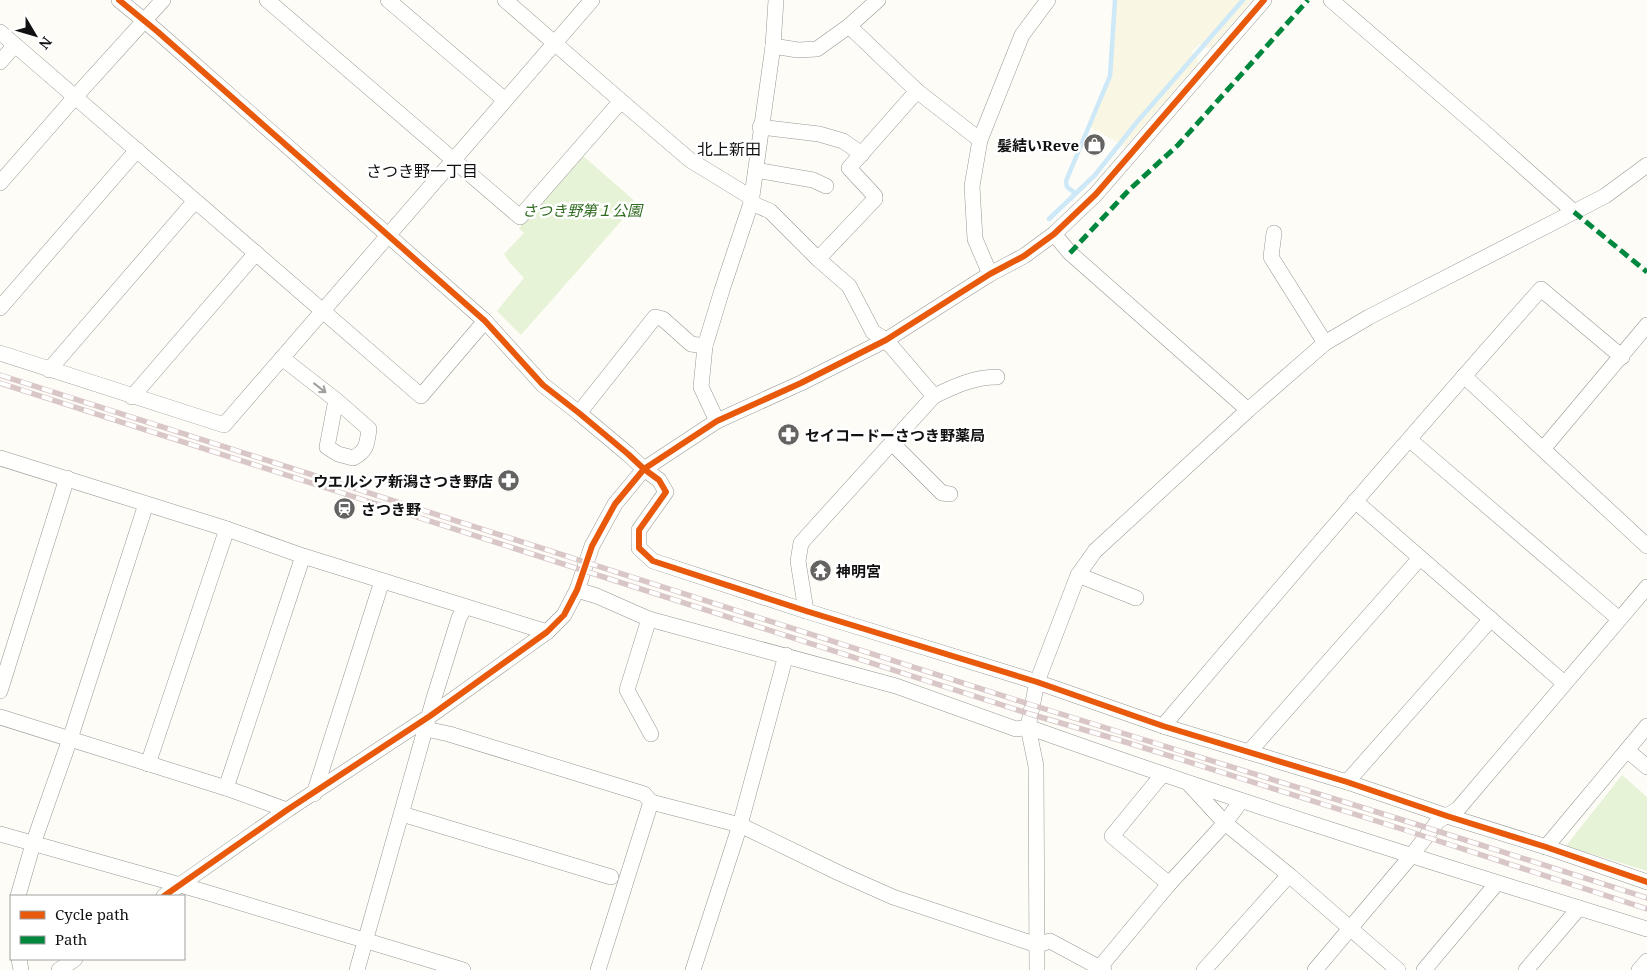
<svg xmlns="http://www.w3.org/2000/svg" width="1647" height="970" font-family="'Noto Serif','Noto Sans JP',serif">
<style>
.farmland{fill:#f9f7e4}
.green{fill:#e7f3d7}
.lines{fill:none;stroke-linecap:round;stroke-linejoin:round}
.stream{stroke:#cde8f7;stroke-width:4.5}
.minor-casing{stroke:#979795;stroke-width:16}
.minor{stroke:#fffffe;stroke-width:15}
.rail-casing{stroke:#d9c6c7;stroke-width:5.5}
.rail{stroke:#fff;stroke-width:4;stroke-dasharray:11;stroke-linecap:butt}
.quiet{stroke:#00873e;stroke-width:5;stroke-dasharray:10 5;stroke-linecap:butt}
.cycleway-casing{stroke:#fff;stroke-width:9}
.cycleway{stroke:#e8590c;stroke-width:6}
.oneway{stroke:#a0a09f}
.labels{text-anchor:middle;dominant-baseline:central;stroke-width:5;stroke-linejoin:round;paint-order:stroke}
.poi-label{font-size:15px;font-weight:bold;fill:#111;stroke:#fff;text-anchor:start}
.park-label{font-size:15px;font-style:italic;fill:#2f6b1f;stroke:#fff}
.neighbourhood-label{font-size:16px;fill:#111;stroke:#fff}
</style>
<rect width="100%" height="100%" fill="#fdfcf7"/>
<!-- farmland -->
<polygon class="farmland" points="1115,0 1252,0 1211,48 1206,48 1200,43 1192,52 1198,58 1198,63 1125,147 1089,126 1110,76"/>
<!-- green -->
<g class="green">
<polygon points="581,154 637,203 521,335 497,311 524,278 510,263 504,254 524,233 519,228"/>
<polygon points="1622,775 1647,797 1647,871 1566,846"/>
</g>
<g class="lines">
<!-- stream -->
<g class="stream">
<polyline points="1075,193 1067,187 1066,181 1110,76 1115,0"/>
<polyline points="1049,219 1095,175 1137,122 1243,0"/>
</g>
<defs>
<g id="minor">
<polyline points="119,0 158,32 485,321 543,385 579,413 628,454 644,469 659,480 666,492 639,530 639,548 653,561 806,611 1037,682 1163,726 1347,782 1447,816 1546,847 1647,882"/>
<polyline points="267,0 520,217 621,101 505,0"/>
<polyline points="388,0 505,100"/>
<polyline points="1331,0 1483,131 1574,212"/>
<polyline points="849,26 917,91 980,140"/>
<polyline points="0,32 421,396 485,321"/>
<polyline points="773,46 798,50 817,49 849,26 878,0"/>
<polyline points="0,62 15,45"/>
<polyline points="621,101 690,160 752,198"/>
<polyline points="760,127 819,134 843,141 862,154"/>
<polyline points="756,170 813,180 826,186"/>
<polyline points="0,183 75,97 163,0"/>
<polyline points="751,203 770,211 818,259 849,286 873,332 886,340 934,396 801,543 798,561 806,611"/>
<polyline points="1274,233 1271,257 1325,343"/>
<polyline points="1054,234 1070,253 1248,410"/>
<polyline points="818,259 875,199 875,196 849,168 917,91"/>
<polyline points="990,274 975,239 972,186 980,140 1022,35 1048,0"/>
<polyline points="0,308 137,150"/>
<polyline points="0,353 224,425 592,0"/>
<path d="M282,358L336,400L369,429C367,444 367,451 353,458L338,454L327,447L336,400"/>
<polyline points="49,370 195,201"/>
<polyline points="1464,376 1647,546"/>
<path d="M934,396C955,386 974,377 997,377"/>
<polyline points="132,397 256,253"/>
<polyline points="579,413 655,317 663,319 691,344 705,346"/>
<polyline points="717,421 701,387 705,346 722,290 751,203 773,46 776,0"/>
<polyline points="1410,440 1619,619"/>
<polyline points="892,443 942,493 950,494"/>
<polyline points="1543,449 1647,325"/>
<polyline points="0,458 227,529 303,556 547,632"/>
<polyline points="1355,501 1564,683"/>
<polyline points="1078,575 1136,598"/>
<path d="M577,590L597,596L649,619L896,686L1016,729L1028,727C1232,800 1439,865 1647,929"/>
<polyline points="649,619 627,690 651,734"/>
<polyline points="0,691 67,478"/>
<polyline points="0,717 226,788 287,810"/>
<path d="M1163,726C1288,579 1413,433 1541,289L1622,357"/>
<polyline points="426,729 449,734 644,794 651,802 598,970"/>
<polyline points="1627,750 1647,767"/>
<polyline points="1249,752 1420,558"/>
<polyline points="148,764 227,529"/>
<polyline points="1162,775 1112,836 1169,884"/>
<polyline points="1347,782 1491,619"/>
<polyline points="1190,785 1225,823 1289,875 1398,970"/>
<polyline points="226,788 303,556"/>
<polyline points="314,794 382,581"/>
<polyline points="651,802 740,825 839,873 893,897 1037,945 1050,941 1104,970"/>
<polyline points="402,814 611,877"/>
<polyline points="0,834 205,892 463,970"/>
<polyline points="1546,847 1647,726"/>
<polyline points="18,896 33,844 70,739 146,504"/>
<polyline points="164,896 287,810 430,716 547,632 564,615 577,590 592,546 615,504 644,469 717,421 801,383 886,340 990,274 1024,256 1054,234 1096,194 1264,0"/>
<polyline points="19,959 21,970"/>
<polyline points="1100,967 1169,884 1225,823 1241,801"/>
<polyline points="59,970 75,959"/>
<polyline points="357,970 434,698 459,618 465,607"/>
<polyline points="693,970 740,825 786,655"/>
<polyline points="1037,970 1036,766 1028,727 1037,682 1078,575 1095,551 1248,410 1325,343 1369,317 1605,196 1647,165"/>
<polyline points="1204,970 1289,875"/>
<polyline points="1315,970 1412,855 1438,821 1458,809 1647,587"/>
<polyline points="1424,970 1497,883"/>
<polyline points="1526,970 1579,908"/>
<polyline points="1639,970 1647,961"/>
</g>
</defs>
<!-- minor casing -->
<use href="#minor" class="minor-casing"/>
<!-- minor -->
<use href="#minor" class="minor"/>
<defs>
<g id="rail">
<polyline points="0,375 1032,705 1409,822 1647,898"/>
<polyline points="0,383 1030,714 1119,740 1405,830 1647,909"/>
</g>
</defs>
<!-- rail casing -->
<use href="#rail" class="rail-casing"/>
<!-- rail -->
<use href="#rail" class="rail"/>
<!-- quiet -->
<g class="quiet">
<polyline points="1574,212 1647,272"/>
<polyline points="1070,253 1129,190 1178,145 1308,0"/>
</g>
<defs>
<g id="cycleway">
<polyline points="119,0 158,32 485,321 543,385 579,413 628,454 644,469 659,480 666,492 639,530 639,548 653,561 806,611 1037,682 1163,726 1347,782 1447,816 1546,847 1647,882"/>
<polyline points="164,896 287,810 430,716 547,632 564,615 577,590 592,546 615,504 644,469 717,421 801,383 886,340 990,274 1024,256 1054,234 1096,194 1264,0"/>
</g>
</defs>
<!-- cycleway casing -->
<use href="#cycleway" class="cycleway-casing"/>
<!-- cycleway -->
<use href="#cycleway" class="cycleway"/>
</g>
<!-- one-way arrows -->
<defs><path id="oneway-shaft" d="M-6 0H5M1.5-3L5.5 0L1.5 3" fill="none" stroke-width="1.6" stroke-linecap="round" stroke-linejoin="round" transform="scale(1.25)"/></defs>
<use class="oneway" href="#oneway-shaft" transform="translate(320 388) rotate(38)"/>
<!-- icons -->
<defs>
<symbol id="shop-disc" viewBox="-11 -11 22 22"><circle r="9.5" fill="#646362" stroke="#fff"/><path d="M-5-2.5h2.3a2.7 3.5 0 0 1 5.4 0H5L5.5 6h-11ZM-1.5-2.5h3a1.5 2.3 0 0 0-3 0Z" fill="#fff"/></symbol>
<symbol id="pharmacy-disc" viewBox="-11 -11 22 22"><circle r="9.5" fill="#646362" stroke="#fff"/><path d="M-2-6h4v4h4v4h-4v4h-4v-4h-4v-4h4Z" fill="#fff"/></symbol>
<symbol id="station-disc" viewBox="-11 -11 22 22"><circle r="9.5" fill="#646362" stroke="#fff"/><path d="M-3-6H3Q5-6 5-4V2Q5 4 3 4L4.5 6H3L1.5 4h-3L-3 6H-4.5L-3 4Q-5 4-5 2V-4Q-5-6-3-6ZM-3.5-4v3h7v-3ZM-3.5 1v1.5H-2V1ZM2 1v1.5H3.5V1Z" fill="#fff"/></symbol>
<symbol id="temple-disc" viewBox="-11 -11 22 22"><circle r="9.5" fill="#646362" stroke="#fff"/><path d="M0-6L5-2H3V0L6.5 2.5H4V6H1.5V3h-3V6H-4V2.5H-6.5L-3 0V-2H-5Z" fill="#fff"/></symbol>
</defs>
<g fill-rule="evenodd">
<use href="#shop-disc" x="1082" y="132" width="25" height="25"/>
<use href="#pharmacy-disc" x="776" y="422" width="25" height="25"/>
<use href="#pharmacy-disc" x="496" y="468" width="25" height="25"/>
<use href="#station-disc" x="332" y="496" width="25" height="25"/>
<use href="#temple-disc" x="808" y="558" width="25" height="25"/>
</g>
<g class="labels">
<!-- poi labels -->
<g class="poi-label">
<text x="1079" y="145" text-anchor="end">髪結いReve</text>
<text x="805" y="435">セイコードーさつき野薬局</text>
<text x="493" y="481" text-anchor="end">ウエルシア新潟さつき野店</text>
<text x="361" y="509">さつき野</text>
<text x="836" y="571">神明宮</text>
</g>
<!-- park labels -->
<g class="park-label">
<text x="582" y="210">さつき野第１公園</text>
</g>
<!-- neighbourhood labels -->
<g class="neighbourhood-label">
<text x="729" y="149">北上新田</text>
<text x="422" y="171">さつき野一丁目</text>
</g>
</g>
<!-- legend -->
<rect x="10" y="895" width="175" height="65" fill="#ffffff" stroke="#a0a0a0"/>
<rect x="20" y="911" width="25" height="8" fill="#e8590c" stroke="#a0a0a0"/>
<text x="55" y="920" font-size="15" fill="#111111">Cycle path</text>
<rect x="20" y="936" width="25" height="8" fill="#00873e" stroke="#a0a0a0"/>
<text x="55" y="945" font-size="15" fill="#111111">Path</text>
<!-- north arrow -->
<g transform="translate(35 35) rotate(128)" stroke="#ffffff" stroke-width="4" paint-order="stroke">
<path d="M0-4L9 19L0 12L-9 19Z" fill="#111111"/>
<text y="-8" font-size="14" font-weight="bold" text-anchor="middle" fill="#111111">N</text>
</g>
</svg>
